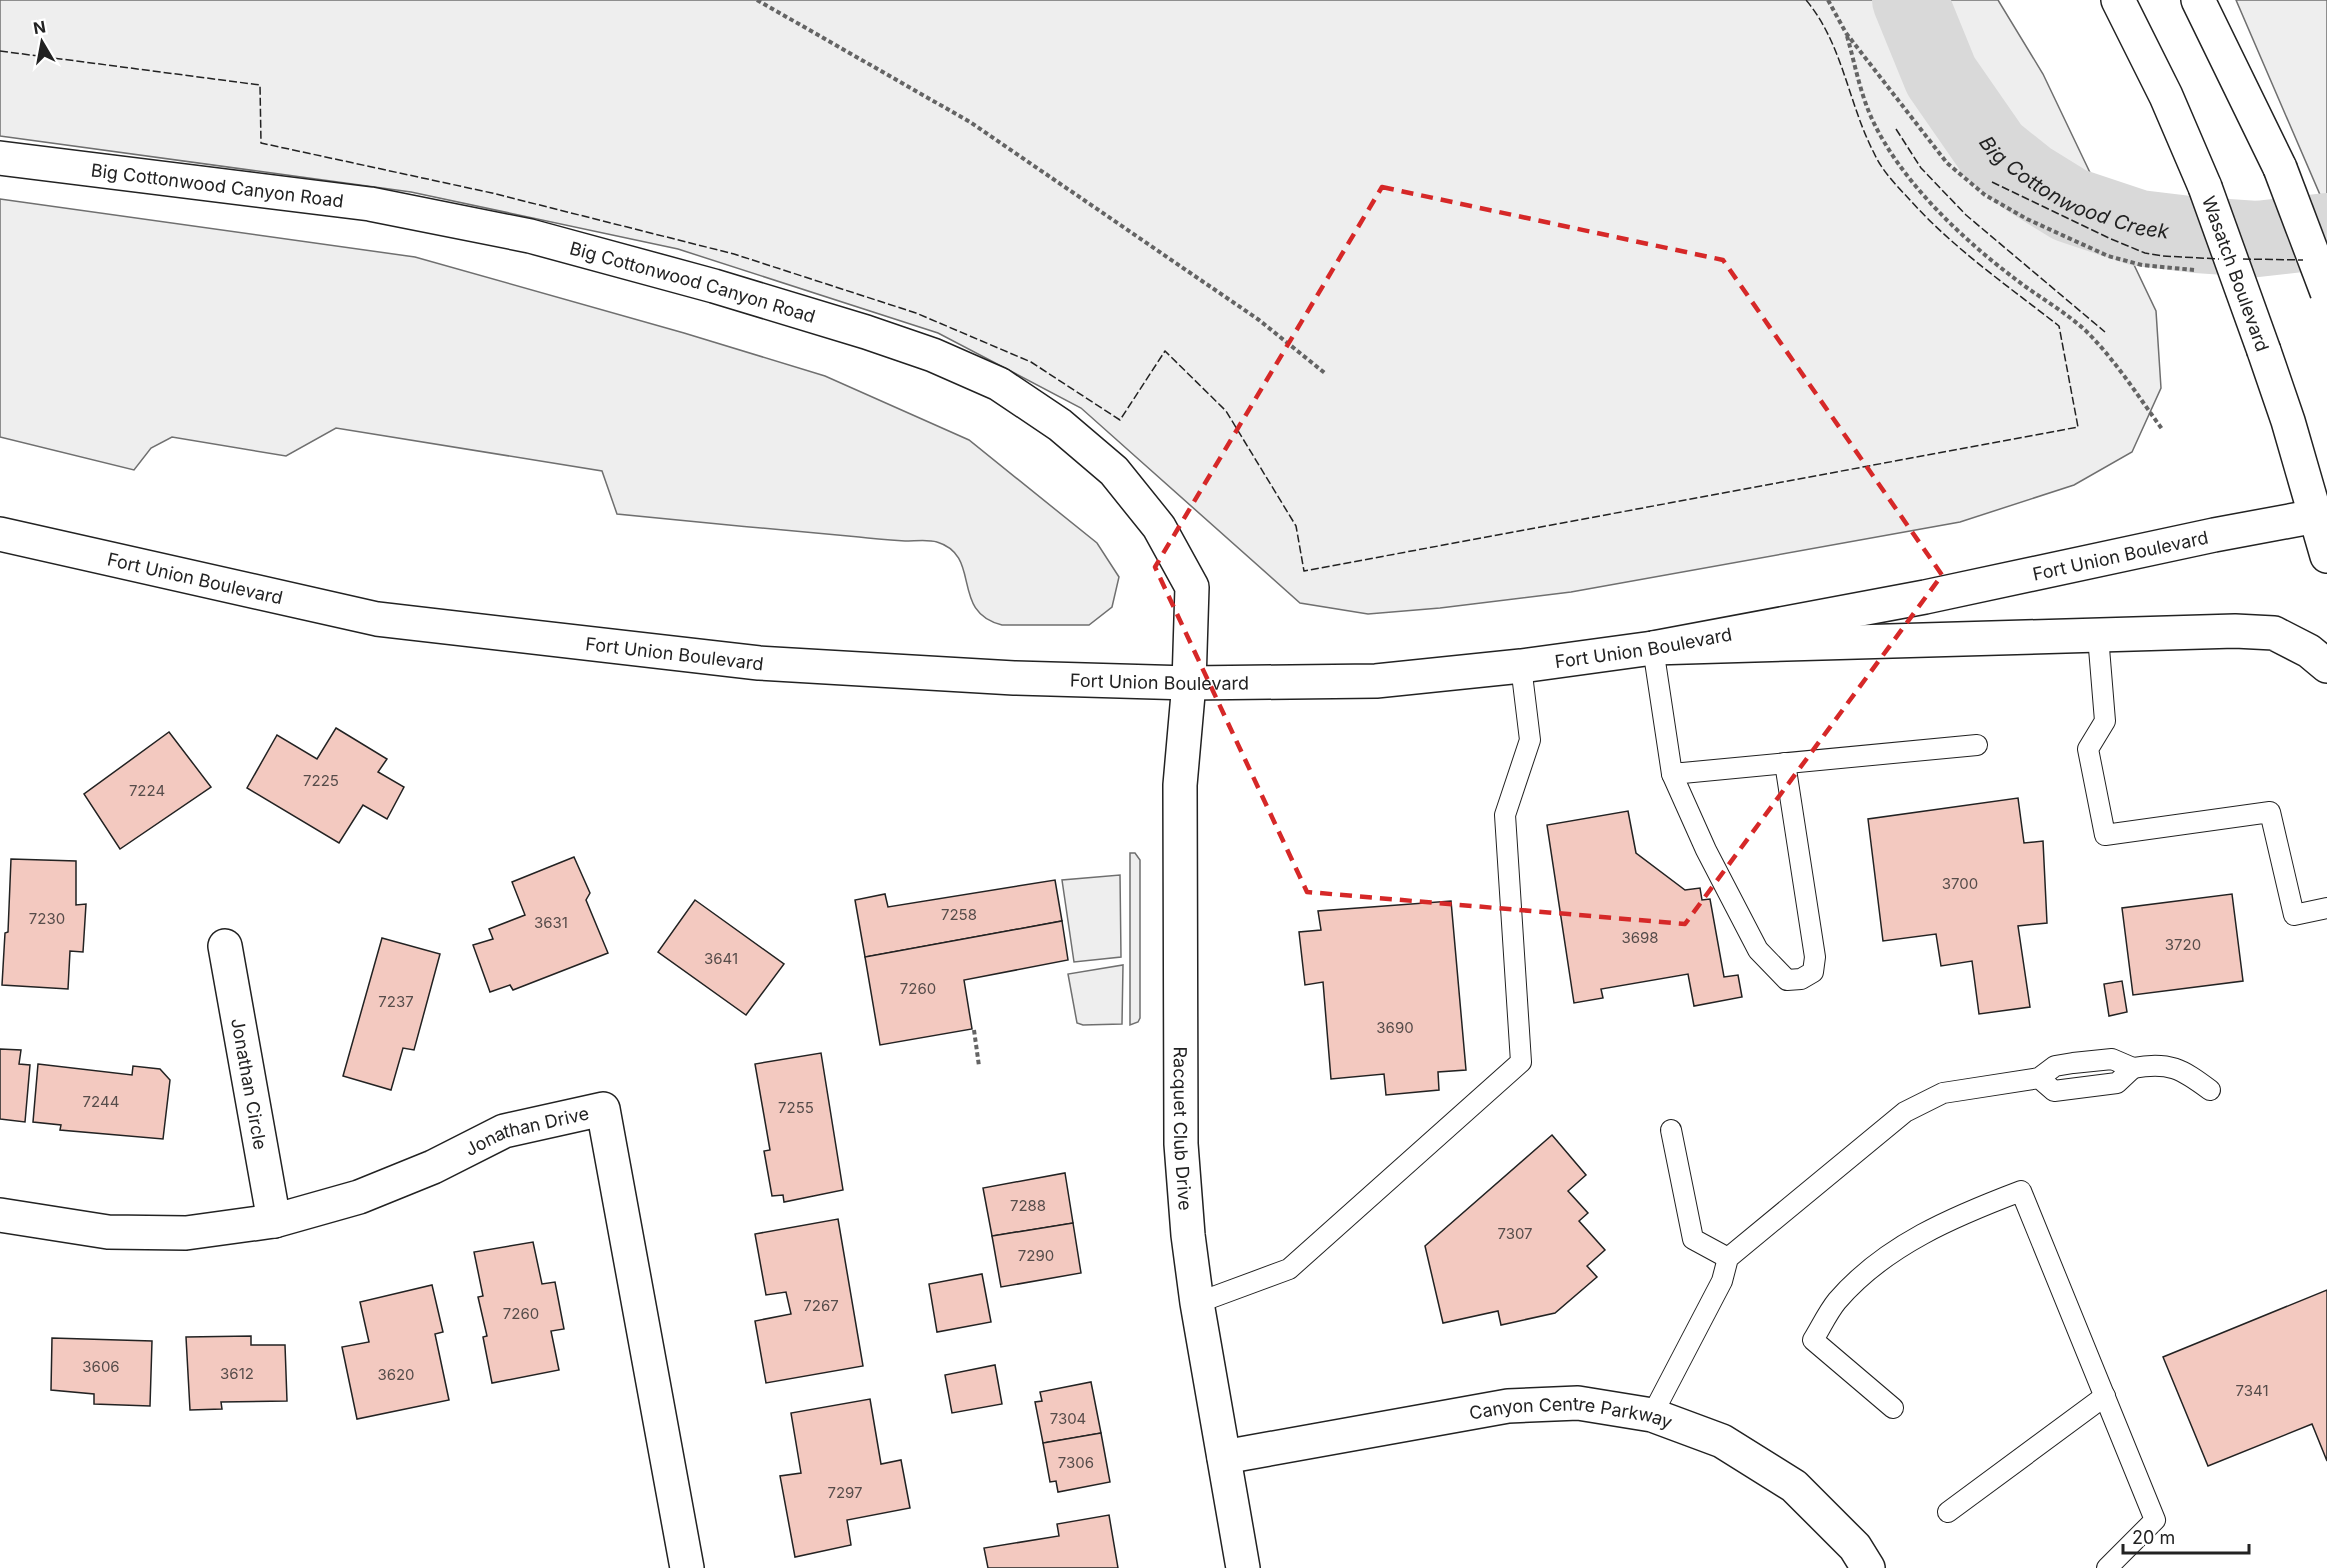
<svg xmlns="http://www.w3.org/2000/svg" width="2327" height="1568" font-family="Inter,sans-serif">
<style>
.green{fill:#eee;stroke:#6f6f6f;stroke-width:1.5}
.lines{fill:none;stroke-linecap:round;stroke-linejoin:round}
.river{stroke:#d9d9d9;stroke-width:76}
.building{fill:#f3c9c0;stroke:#222;stroke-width:1.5}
.service-casing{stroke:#222;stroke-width:22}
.minor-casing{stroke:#222;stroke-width:36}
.tertiary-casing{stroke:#222;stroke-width:36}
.secondary-casing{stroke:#222;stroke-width:36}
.primary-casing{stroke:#222;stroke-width:36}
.path{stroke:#646464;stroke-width:4;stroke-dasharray:4.5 3;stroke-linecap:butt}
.service{stroke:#fff;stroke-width:20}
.minor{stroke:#fff;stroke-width:33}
.tertiary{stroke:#fff;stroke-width:33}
.secondary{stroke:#fff;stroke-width:33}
.primary{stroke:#fff;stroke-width:33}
.primary-bridge-casing{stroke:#222;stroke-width:36;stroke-linecap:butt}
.primary-bridge{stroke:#fff;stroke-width:33}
.fence{stroke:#222;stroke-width:1.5;stroke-dasharray:8 3;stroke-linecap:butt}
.marked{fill:none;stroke:#d62828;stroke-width:4.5;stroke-dasharray:12 8;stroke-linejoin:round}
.labels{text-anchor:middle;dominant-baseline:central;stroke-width:4.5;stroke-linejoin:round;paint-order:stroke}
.number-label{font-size:15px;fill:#564c4a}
.street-label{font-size:18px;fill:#222;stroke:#fff}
.water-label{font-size:20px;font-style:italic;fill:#222;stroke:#fff}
</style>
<rect width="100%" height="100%" fill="#fff"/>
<!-- green -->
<g class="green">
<polygon points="0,0 1998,0 2043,74 2156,311 2161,388 2132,452 2074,485 1960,522 1571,592 1440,608 1368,614 1300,603 1081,408 938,333 678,249 411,192 0,136"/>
<polygon points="2236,0 2327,0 2327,211"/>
<path d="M0,199L415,257L684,333L825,376L969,440L1097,543L1119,577L1112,607L1089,625H1002C949,612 983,556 937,542C928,539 915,541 905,541C889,540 874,539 859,537C778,530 698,522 617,514L602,471L336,428L286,456L172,437L151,448L134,470L0,437Z"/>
<polygon points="1130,853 1135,853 1140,860 1140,1018 1138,1022 1130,1025"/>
<polygon points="1120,875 1121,957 1074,962 1062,880"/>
<polygon points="1123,965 1122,1024 1083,1025 1077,1023 1068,974"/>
</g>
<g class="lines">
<!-- river -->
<path class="river" id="s1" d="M1910,0L1941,76L1993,151L2028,179L2070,205L2139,228L2197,235L2257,239L2327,231"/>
</g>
<!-- building -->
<g class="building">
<polygon points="336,728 387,759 378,772 404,787 387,819 363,805 339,843 247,788 277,735 317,759"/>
<polygon points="169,732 211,787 120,849 84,794"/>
<polygon points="2018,798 2024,843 2043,841 2047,923 2018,926 2030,1007 1979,1014 1972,961 1941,966 1936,934 1883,941 1868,819"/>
<polygon points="1628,811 1636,853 1685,890 1700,888 1702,900 1710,899 1724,977 1738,975 1742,997 1694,1006 1688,974 1601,989 1603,998 1574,1003 1547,825"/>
<polygon points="574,857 590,893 586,900 608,953 513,990 510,985 490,992 473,945 493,939 489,929 525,915 512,882"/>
<polygon points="11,859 76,861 76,905 86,904 83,952 70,951 68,989 2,985 5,933 8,932"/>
<polygon points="1055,880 1062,921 865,957 855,900 885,894 888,907"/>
<polygon points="2232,894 2243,981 2133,995 2122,908"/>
<polygon points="695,900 784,964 746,1015 658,952"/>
<polygon points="1451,901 1466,1070 1438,1072 1439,1090 1386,1095 1384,1074 1331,1079 1323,982 1305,985 1299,932 1321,930 1318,911"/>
<polygon points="1062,921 1068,960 964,980 972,1029 880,1045 865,957"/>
<polygon points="382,938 440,954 414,1050 403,1048 391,1090 343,1076"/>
<polygon points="2122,981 2127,1012 2109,1016 2104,984"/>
<polygon points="0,1049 21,1050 19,1064 30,1065 25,1122 0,1119"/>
<polygon points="821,1053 843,1190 784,1202 783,1195 772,1196 764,1151 770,1150 755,1064"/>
<polygon points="38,1064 132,1075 133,1066 160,1069 170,1080 163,1139 60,1130 61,1125 33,1122"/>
<polygon points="1552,1135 1586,1175 1568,1191 1588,1213 1579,1221 1605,1250 1587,1266 1597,1277 1555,1313 1501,1325 1498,1311 1443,1323 1425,1246"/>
<polygon points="1065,1173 1073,1223 992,1236 983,1188"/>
<polygon points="838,1219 863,1366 766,1383 755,1321 791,1314 786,1292 766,1295 755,1234"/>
<polygon points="1073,1223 1081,1273 1001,1287 992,1236"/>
<polygon points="533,1242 542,1284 555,1282 564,1329 551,1331 559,1370 492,1383 483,1337 487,1336 478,1297 483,1296 474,1252"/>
<polygon points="982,1274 991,1322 937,1332 929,1284"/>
<polygon points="432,1285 443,1332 435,1334 449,1400 357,1419 342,1347 369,1342 360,1302"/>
<polygon points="2327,1290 2327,1461 2312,1424 2208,1466 2163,1357"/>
<polygon points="251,1336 251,1345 285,1345 287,1401 221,1402 222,1409 190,1410 186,1337"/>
<polygon points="52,1338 152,1341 150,1406 94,1404 94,1394 51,1390"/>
<polygon points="995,1365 1002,1404 952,1413 945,1375"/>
<polygon points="1091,1382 1101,1433 1043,1443 1035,1402 1042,1401 1040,1392"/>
<polygon points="870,1399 881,1464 901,1460 910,1508 847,1520 851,1545 795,1557 780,1476 801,1473 791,1413"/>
<polygon points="1101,1433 1110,1482 1058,1492 1056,1481 1050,1482 1043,1443"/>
<polygon points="1109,1515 1118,1568 988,1568 984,1548 1059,1536 1057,1524"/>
</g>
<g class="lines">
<defs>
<g id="service">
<polyline points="2098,636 2105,721 2088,749 2105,835 2270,812 2294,915 2327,908"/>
<polyline points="1653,648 1672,774 1977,745"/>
<polyline points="1672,774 1706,850 1758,950 1787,980 1801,979 1813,972 1815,957 1785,763"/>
<path d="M2133,1068C2169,1061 2182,1069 2210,1090"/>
<polyline points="1671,1130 1693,1239 1728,1258"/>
<polyline points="1197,1303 1289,1269 1521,1062 1505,815 1530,740 1521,666"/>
<path d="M1893,1408L1813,1340C1821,1327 1828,1312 1837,1301C1885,1245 1955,1216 2021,1191L2155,1520L2107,1568"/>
<polyline points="1652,1415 1722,1281 1728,1258 1905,1112 1943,1093 2039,1078 2055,1066 2073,1063 2112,1059 2133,1068 2117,1083 2054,1091 2039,1078"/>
<polyline points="1948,1512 2105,1396"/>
</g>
<g id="minor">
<path id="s2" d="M1189,683L1180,785L1181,1144L1188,1235L1197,1303L1243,1568"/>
<path id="s3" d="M225,946L274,1221"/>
<path id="s4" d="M0,1215L108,1232L186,1233L274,1221L359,1197L433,1167L504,1131L603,1109L687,1568"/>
<path id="s5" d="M1224,1457L1508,1406L1578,1403L1652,1415L1722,1441L1794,1486L1855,1547L1868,1568"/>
</g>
<g id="tertiary">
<path id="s6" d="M0,158L370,204L530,236L714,286L866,332L933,355L999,384L1060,425L1114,471L1159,527L1192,587L1189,683"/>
</g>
<g id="secondary">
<path id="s7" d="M0,534L377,619L759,663L1014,678L1189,683L1376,681L1521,666L1653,648L1925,597L2214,535L2327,514"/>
</g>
<g id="primary">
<polyline points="2118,0 2166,96 2205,187"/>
<polyline points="2198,0 2280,168"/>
<polyline points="2264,351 2288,421 2327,556"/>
<polyline points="1653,648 2235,631 2274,633 2309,651 2327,666"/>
</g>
</defs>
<!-- service casing -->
<use href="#service" class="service-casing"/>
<!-- minor casing -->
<use href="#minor" class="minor-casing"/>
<!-- tertiary casing -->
<use href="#tertiary" class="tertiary-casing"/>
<!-- secondary casing -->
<use href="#secondary" class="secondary-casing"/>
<!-- primary casing -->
<use href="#primary" class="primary-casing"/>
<!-- path -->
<g class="path">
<polyline points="757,0 970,122 1259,320 1326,374"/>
<polyline points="1828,0 1846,33 1947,163 1985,195 2027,219 2108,256 2142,265 2194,270"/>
<path d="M1847,36C1855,64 1860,93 1872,119C1900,180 1961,238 2014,278C2038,297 2065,311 2087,332C2116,361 2138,396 2162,429"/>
<polyline points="974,1030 979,1066"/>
</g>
<!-- service -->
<use href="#service" class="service"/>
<!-- minor -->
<use href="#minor" class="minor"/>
<!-- tertiary -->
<use href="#tertiary" class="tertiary"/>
<!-- secondary -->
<use href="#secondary" class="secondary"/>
<!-- primary -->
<use href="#primary" class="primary"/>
<defs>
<g id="primary-bridge">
<polyline points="2280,168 2327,292"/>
<path id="s8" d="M2205,187L2264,351"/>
</g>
</defs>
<!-- primary-bridge casing -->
<use href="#primary-bridge" class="primary-bridge-casing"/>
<!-- primary-bridge -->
<use href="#primary-bridge" class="primary-bridge"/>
<!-- fence -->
<g class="fence">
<path d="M0,51L260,85L261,143L492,193L734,254L916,313L1031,362L1120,420L1165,351L1226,411L1296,526L1304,571L2078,427L2059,326C2008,286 1954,249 1910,200C1897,186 1882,171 1874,153C1848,103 1843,44 1806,0"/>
<polyline points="1896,129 1921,168 1966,215 2105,332"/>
<polyline points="1992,182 2111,239 2145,253 2163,256 2219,259"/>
<polyline points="2243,259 2303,260"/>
</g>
</g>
<!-- marked area -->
<path class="marked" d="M1382,187L1723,260L1942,575L1685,924L1307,892L1155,567Z"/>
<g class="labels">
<!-- number labels -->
<g class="number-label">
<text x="321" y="780">7225</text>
<text x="147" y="790">7224</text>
<text x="1960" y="883">3700</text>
<text x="959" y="914">7258</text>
<text x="47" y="918">7230</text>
<text x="551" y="922">3631</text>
<text x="1640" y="937">3698</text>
<text x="2183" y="944">3720</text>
<text x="721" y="958">3641</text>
<text x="918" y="988">7260</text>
<text x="396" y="1001">7237</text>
<text x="1395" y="1027">3690</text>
<text x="101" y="1101">7244</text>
<text x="796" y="1107">7255</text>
<text x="1028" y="1205">7288</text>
<text x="1515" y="1233">7307</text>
<text x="1036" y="1255">7290</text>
<text x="821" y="1305">7267</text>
<text x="521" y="1313">7260</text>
<text x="101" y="1366">3606</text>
<text x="237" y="1373">3612</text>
<text x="396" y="1374">3620</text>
<text x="2252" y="1390">7341</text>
<text x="1068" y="1418">7304</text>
<text x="1076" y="1462">7306</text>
<text x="845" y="1492">7297</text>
</g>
<!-- street labels -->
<g class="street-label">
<text stroke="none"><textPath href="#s6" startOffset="219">Big Cottonwood Canyon Road</textPath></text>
<text stroke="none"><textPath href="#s8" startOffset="92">Wasatch Boulevard</textPath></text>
<text stroke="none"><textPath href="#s6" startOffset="705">Big Cottonwood Canyon Road</textPath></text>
<text stroke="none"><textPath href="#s7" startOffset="2144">Fort Union Boulevard</textPath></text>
<text stroke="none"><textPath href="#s7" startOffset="200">Fort Union Boulevard</textPath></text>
<text stroke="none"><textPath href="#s7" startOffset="1658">Fort Union Boulevard</textPath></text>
<text stroke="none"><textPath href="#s7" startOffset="686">Fort Union Boulevard</textPath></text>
<text stroke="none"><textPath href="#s7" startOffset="1172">Fort Union Boulevard</textPath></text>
<text stroke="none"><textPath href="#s3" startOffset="140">Jonathan Circle</textPath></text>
<text stroke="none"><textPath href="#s2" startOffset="446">Racquet Club Drive</textPath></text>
<text stroke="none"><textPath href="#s4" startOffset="546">Jonathan Drive</textPath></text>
<text stroke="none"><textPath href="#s5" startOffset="352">Canyon Centre Parkway</textPath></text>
</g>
<!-- water labels -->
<g class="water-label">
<text stroke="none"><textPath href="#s1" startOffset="264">Big Cottonwood Creek</textPath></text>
</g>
</g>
<!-- north arrow -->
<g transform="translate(42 42) rotate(350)" stroke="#ffffff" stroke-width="4.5" paint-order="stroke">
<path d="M0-4.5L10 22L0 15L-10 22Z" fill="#222222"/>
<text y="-9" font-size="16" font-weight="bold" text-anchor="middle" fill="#222222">N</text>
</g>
<!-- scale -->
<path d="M2123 1544v9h126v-9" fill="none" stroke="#222222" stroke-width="3"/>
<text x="2132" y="1544" font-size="18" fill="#222222" stroke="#ffffff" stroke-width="4.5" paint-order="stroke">20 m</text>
</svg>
